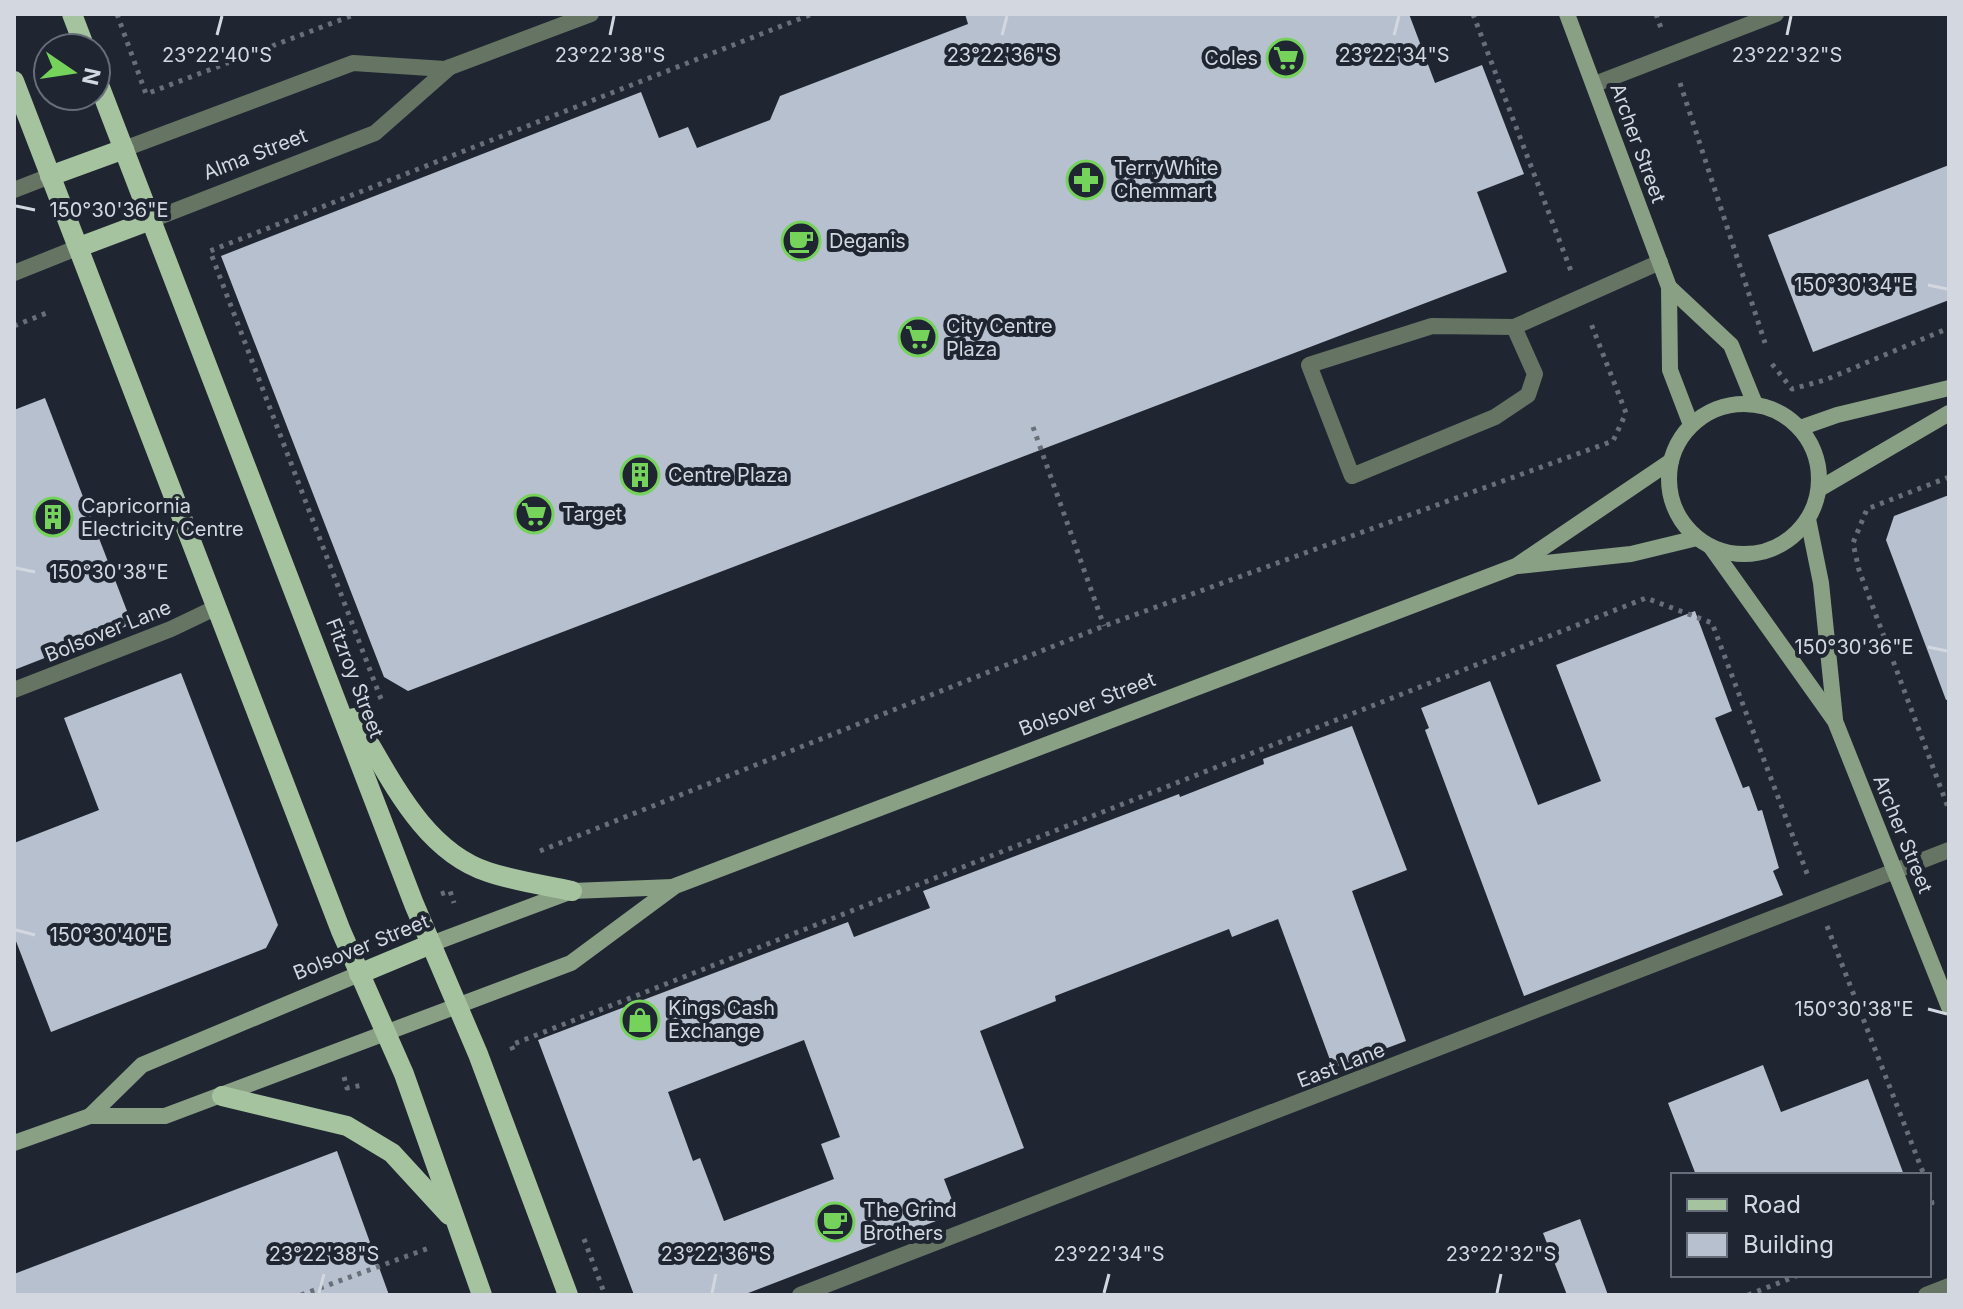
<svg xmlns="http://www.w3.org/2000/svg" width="1963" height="1309" font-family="Inter,sans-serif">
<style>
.building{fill:#b7c0cf;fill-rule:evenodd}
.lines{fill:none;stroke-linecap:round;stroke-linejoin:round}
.path{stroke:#696f79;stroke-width:5;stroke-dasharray:4 6;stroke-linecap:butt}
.lane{stroke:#667463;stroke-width:16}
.street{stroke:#667463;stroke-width:16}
.secondary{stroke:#8aa085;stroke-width:16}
.primary{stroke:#a6c39f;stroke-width:20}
.ticks{fill:none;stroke:#d3d8e0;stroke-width:3}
.labels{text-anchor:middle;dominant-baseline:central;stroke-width:8;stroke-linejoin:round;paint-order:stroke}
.poi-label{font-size:20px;fill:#d3d8e0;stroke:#1f2632;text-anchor:start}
.street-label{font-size:20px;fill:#d3d8e0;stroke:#1f2632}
.ticks-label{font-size:20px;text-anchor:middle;fill:#d3d8e0;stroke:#1f2632;stroke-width:8;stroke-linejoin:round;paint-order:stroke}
</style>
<rect width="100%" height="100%" fill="#1f2632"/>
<!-- building -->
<g class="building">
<polygon points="965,14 1409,14 1435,83 1482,65 1524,174 1477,192 1507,272 408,691 384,677 221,256 641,92 659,138 688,127 697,148 770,120 780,96 968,24"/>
<polygon points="1949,165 1949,300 1813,352 1768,235"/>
<polygon points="45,398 132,624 14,670 14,410"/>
<polygon points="1949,495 1949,699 1946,700 1886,540 1894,516"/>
<polygon points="1695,611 1732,711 1715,718 1743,788 1749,786 1758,811 1762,810 1779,868 1773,871 1783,895 1524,996 1425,730 1429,728 1421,708 1490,681 1538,805 1601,781 1556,665"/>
<polygon points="181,673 278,925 266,948 51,1032 14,936 14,843 99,810 64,718"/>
<path d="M1352,726L1407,870L1352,891L1406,1041L1333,1068L1278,919L1232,937L1229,929L1055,996L1056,1001L980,1031L1024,1148L944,1179L957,1213L743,1295H634L538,1040L848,922L854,937L930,908L923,891L1179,794L1180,797L1264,764L1263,759ZM804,1040L840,1137L821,1144L834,1179L724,1221L700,1158L693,1161L668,1092Z"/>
<polygon points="1763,1065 1781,1112 1868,1079 1904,1175 1696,1175 1668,1103"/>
<polygon points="337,1151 389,1295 14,1295 14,1274"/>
<polygon points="1580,1219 1608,1295 1567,1295 1543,1233"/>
</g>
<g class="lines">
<!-- path -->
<g class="path">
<polyline points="117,14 146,94 356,14"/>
<polyline points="1473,14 1571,271"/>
<polyline points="1656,14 1661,28"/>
<polyline points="1680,83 1765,343"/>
<polyline points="14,326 49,312"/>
<polyline points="1772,364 1792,389 1825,380 1949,328"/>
<polyline points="1033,427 1104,626"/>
<polyline points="1949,477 1867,509 1853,543 1859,570 1949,810"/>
<polyline points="381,699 210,251 812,14"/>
<polyline points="540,851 1104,626 1613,441 1626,413 1590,321"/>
<polyline points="441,894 450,891 454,903"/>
<polyline points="1827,926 1924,1175"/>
<polyline points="513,1050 511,1045 1646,598 1712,623 1808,876"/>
<polyline points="344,1077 347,1088 363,1085"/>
<polyline points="1929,1191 1932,1203 1929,1210"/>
<polyline points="584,1239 605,1295"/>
<polyline points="301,1295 429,1248"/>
<polyline points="1748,1295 1799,1275"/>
</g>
<!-- lane -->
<g class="lane">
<polyline points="1595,84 1776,14"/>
<polyline points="1514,327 1535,374 1528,395 1495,417 1352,476 1309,365 1432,326 1514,327 1660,262"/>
<polyline points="14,690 171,629 217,607"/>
<polyline points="800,1295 1949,850"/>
</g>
<!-- street -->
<g class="street">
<polyline points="124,149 353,63 445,69 591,14"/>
<polyline points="14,190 50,176"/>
<polyline points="151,220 375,133 450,67"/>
<polyline points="14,273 79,247"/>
<polyline points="1926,1295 1949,1286"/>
</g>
<!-- secondary -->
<g class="secondary">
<polyline points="1567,14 1669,287 1670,370 1691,425"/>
<polyline points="1669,287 1731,345 1755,404"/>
<circle cx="1744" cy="479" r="75"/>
<polyline points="1800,428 1837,415 1949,388"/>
<polyline points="1819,489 1949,413"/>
<polyline points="1808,519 1821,583 1835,719"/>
<polyline points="1711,547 1835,721 1949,1007"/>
<polyline points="1518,566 1631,554 1697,538"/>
<polyline points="431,944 572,891 673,887"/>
<polyline points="90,1116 142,1065 359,974"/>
<polyline points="14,1143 90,1116 165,1116 571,963 675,886 1516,566 1671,461"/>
</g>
<!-- primary -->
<g class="primary">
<polyline points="72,14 85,48"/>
<polyline points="96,77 414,904 478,1054 568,1295"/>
<polyline points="14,81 341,931 404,1074 482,1295"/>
<polyline points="50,176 124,149"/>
<polyline points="79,247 151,220"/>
<path d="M354,718C389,774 421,850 488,872C515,881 544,885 572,891"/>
<polyline points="359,974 431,944"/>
<polyline points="222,1096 347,1126 392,1153 449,1215"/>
</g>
</g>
<!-- ticks -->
<path class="ticks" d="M217,35L222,16M610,35L614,16M1002,35L1007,16M1394,35L1399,16M1787,35L1791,16M16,206L35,210M1928,285L1947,289M16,568L35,572M1928,647L1947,651M16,930L35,935M1928,1009L1947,1014M319,1293L324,1274M712,1293L716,1274M1104,1293L1109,1274M1497,1293L1501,1274"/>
<!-- icons -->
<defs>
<symbol id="supermarket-ring" viewBox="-11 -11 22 22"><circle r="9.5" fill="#1f2632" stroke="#75d25b" stroke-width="1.5"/><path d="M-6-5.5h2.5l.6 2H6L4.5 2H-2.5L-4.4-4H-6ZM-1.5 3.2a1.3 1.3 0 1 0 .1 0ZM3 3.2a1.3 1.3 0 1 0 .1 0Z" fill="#75d25b"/></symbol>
<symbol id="pharmacy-ring" viewBox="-11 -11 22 22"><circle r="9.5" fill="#1f2632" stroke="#75d25b" stroke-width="1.5"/><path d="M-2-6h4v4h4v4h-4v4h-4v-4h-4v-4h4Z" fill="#75d25b"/></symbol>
<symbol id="cafe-ring" viewBox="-11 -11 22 22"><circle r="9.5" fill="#1f2632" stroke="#75d25b" stroke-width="1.5"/><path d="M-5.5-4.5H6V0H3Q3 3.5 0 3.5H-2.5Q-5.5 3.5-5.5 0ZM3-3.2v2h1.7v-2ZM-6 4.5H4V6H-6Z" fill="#75d25b"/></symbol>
<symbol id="building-ring" viewBox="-11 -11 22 22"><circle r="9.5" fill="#1f2632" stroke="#75d25b" stroke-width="1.5"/><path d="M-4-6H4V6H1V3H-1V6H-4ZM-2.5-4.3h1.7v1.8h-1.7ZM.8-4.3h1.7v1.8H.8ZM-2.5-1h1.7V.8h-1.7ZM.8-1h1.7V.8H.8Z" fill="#75d25b"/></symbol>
<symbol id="shop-ring" viewBox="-11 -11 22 22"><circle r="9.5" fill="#1f2632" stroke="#75d25b" stroke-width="1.5"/><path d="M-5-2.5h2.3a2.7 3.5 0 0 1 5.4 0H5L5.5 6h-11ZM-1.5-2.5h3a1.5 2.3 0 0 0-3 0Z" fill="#75d25b"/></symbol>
</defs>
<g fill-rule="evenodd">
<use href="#supermarket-ring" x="1264" y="36" width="44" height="44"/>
<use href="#pharmacy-ring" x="1064" y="158" width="44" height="44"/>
<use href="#cafe-ring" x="779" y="219" width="44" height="44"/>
<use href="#supermarket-ring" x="896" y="315" width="44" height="44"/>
<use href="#building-ring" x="618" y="453" width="44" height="44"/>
<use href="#supermarket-ring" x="512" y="492" width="44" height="44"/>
<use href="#building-ring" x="31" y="495" width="44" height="44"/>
<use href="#shop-ring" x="618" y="998" width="44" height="44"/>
<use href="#cafe-ring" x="813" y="1200" width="44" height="44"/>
</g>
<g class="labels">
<!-- poi labels -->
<g class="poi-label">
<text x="1258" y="58" text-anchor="end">Coles</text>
<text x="1114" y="168">TerryWhite<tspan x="1114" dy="23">Chemmart</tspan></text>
<text x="829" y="241">Deganis</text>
<text x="946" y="326">City Centre<tspan x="946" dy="23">Plaza</tspan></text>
<text x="668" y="475">Centre Plaza</text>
<text x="81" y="506">Capricornia<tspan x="81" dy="23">Electricity Centre</tspan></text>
<text x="562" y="514">Target</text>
<text x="668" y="1008">Kings Cash<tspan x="668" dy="23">Exchange</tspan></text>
<text x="863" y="1210">The Grind<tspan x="863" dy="23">Brothers</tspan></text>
</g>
<!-- street labels -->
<g class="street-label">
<text transform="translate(1638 143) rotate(70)">Archer Street</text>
<text transform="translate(255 154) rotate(-21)">Alma Street</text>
<text transform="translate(108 631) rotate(-22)">Bolsover Lane</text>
<text transform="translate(355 678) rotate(69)">Fitzroy Street</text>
<text transform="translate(1087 704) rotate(-21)">Bolsover Street</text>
<text transform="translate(1903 834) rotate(68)">Archer Street</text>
<text transform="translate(361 947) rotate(-22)">Bolsover Street</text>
<text transform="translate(1341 1065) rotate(-21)">East Lane</text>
</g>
</g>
<g class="ticks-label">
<text x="217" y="62">23°22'40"S</text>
<text x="610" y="62">23°22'38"S</text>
<text x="1002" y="62">23°22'36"S</text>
<text x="1394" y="62">23°22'34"S</text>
<text x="1787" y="62">23°22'32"S</text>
<text x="109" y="217">150°30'36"E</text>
<text x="1854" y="292">150°30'34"E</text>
<text x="109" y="579">150°30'38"E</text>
<text x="1854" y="654">150°30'36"E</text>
<text x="109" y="942">150°30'40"E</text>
<text x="1854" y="1016">150°30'38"E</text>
<text x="324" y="1261">23°22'38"S</text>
<text x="716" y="1261">23°22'36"S</text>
<text x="1109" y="1261">23°22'34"S</text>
<text x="1501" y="1261">23°22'32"S</text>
</g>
<!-- border -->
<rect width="1963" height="1309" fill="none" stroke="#d3d8e0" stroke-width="32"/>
<!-- legend -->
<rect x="1671" y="1173" width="260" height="104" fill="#1f2632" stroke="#676d78" stroke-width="2"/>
<rect x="1687" y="1199" width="40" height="12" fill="#a6c39f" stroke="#676d78" stroke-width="2"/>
<text x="1743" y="1213" font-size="24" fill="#d3d8e0">Road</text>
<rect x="1687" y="1233" width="40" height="24" fill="#b7c0cf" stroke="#676d78" stroke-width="2"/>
<text x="1743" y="1253" font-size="24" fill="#d3d8e0">Building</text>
<!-- north arrow -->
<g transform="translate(72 72) rotate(103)"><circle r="38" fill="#1f2632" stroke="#676d78" stroke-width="2"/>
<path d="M0-6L14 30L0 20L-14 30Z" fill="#75d25b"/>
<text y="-12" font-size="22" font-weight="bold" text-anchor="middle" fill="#d3d8e0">N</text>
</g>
</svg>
